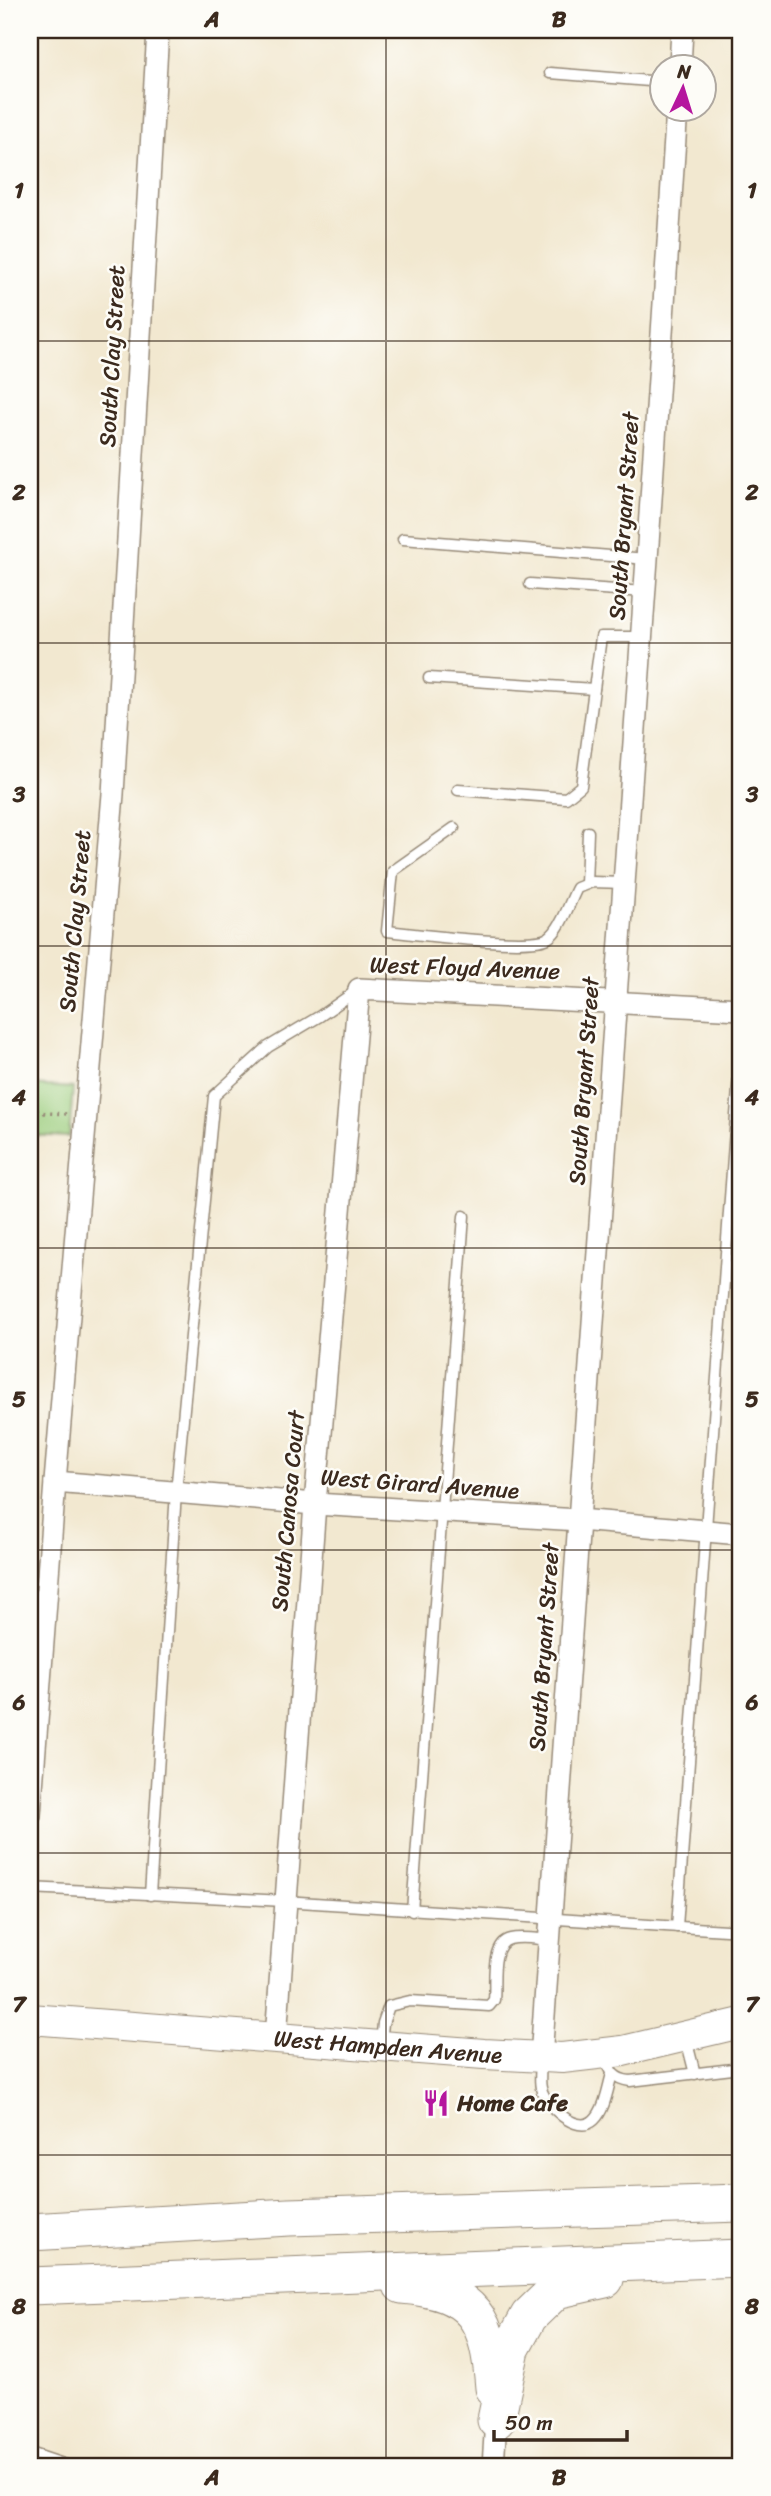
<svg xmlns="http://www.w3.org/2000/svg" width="771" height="2496" font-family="Sriracha,sans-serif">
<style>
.green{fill:#9acc7c;stroke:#6a7b4d;stroke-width:2}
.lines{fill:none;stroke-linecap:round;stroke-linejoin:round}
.lane-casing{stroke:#968977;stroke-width:13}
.street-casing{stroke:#968977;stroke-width:24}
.secondary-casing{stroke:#968977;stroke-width:32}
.highway-casing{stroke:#968977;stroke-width:39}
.path{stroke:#968977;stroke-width:3.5;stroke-dasharray:2 5;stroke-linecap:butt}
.lane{stroke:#fff;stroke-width:10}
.street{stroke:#fff;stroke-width:21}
.secondary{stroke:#fff;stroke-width:30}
.highway{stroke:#fff;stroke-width:37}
.grid{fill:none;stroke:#3b2a1e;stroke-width:2;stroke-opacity:0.55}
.labels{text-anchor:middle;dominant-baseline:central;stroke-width:5;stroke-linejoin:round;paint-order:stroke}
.street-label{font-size:23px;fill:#3b2a1e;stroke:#fdfcf7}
.poi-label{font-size:23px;font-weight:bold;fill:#3b2a1e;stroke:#fdfcf7;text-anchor:start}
.neatline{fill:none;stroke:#3b2a1e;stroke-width:2.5}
.grid-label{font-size:23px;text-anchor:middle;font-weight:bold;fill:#3b2a1e}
</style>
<rect width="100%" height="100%" fill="#fdfcf7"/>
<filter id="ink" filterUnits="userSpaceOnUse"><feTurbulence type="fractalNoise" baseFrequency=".0143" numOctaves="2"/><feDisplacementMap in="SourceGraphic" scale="14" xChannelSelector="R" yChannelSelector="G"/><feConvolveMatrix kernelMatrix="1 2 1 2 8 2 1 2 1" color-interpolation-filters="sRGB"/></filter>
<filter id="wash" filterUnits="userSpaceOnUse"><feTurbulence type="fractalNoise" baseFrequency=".00686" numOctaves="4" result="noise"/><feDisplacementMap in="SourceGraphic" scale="28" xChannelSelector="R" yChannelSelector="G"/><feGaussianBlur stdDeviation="1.57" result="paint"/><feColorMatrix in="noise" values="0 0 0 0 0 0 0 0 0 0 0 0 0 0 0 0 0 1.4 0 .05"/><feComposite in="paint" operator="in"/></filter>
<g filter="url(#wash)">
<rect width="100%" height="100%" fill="#f2e8d0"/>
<!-- green -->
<polygon class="green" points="30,1085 73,1088 69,1137 30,1135"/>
</g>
<g filter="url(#ink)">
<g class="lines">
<defs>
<g id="lane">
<polyline points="550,73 662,82"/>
<polyline points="403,539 647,559"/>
<polyline points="530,584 645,592"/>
<polyline points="429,678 594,689"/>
<polyline points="458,790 566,798 581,786 601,637 642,637"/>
<path d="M454,828L393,871L387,931C415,934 529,949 548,938C561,930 570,901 577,888L592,882L624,883"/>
<polyline points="586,884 588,832"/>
<polyline points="30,1888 284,1901 741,1931"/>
<polyline points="150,1895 176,1492 214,1096 268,1047 320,1016 359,989"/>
<polyline points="412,1911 464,1216"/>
<polyline points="677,1927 741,1047"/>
<polyline points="686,2039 695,2074"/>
<path d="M381,2044L383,2023L389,2006L410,2001L489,2006L494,2000C496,1984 489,1944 510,1939C522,1936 537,1939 550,1940"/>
<path d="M605,2056C610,2072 614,2079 630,2081L741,2068"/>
<path d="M541,2060C541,2069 539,2079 541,2088C544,2104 577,2136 594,2120C605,2110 608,2087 612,2074"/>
<polyline points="30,2453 69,2466"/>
</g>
<g id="street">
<polyline points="680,66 682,30"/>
<polyline points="55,1482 315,1504 579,1520 741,1534"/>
<polyline points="30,1815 55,1482 113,794 158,30"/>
<polyline points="276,2038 315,1504 359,989 741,1009"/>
<polyline points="541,2058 647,559 677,108"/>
<polyline points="493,2466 496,2420"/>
</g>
<g id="secondary">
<path id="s1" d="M30,2019L484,2054L562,2058L623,2051L741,2023"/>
</g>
<g id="highway">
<polyline points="30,2232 289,2217 741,2203"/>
<path d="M402,2285C475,2291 489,2320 494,2388"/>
<polyline points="30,2286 741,2258"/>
<polyline points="496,2420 511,2349 529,2316 556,2290 605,2279"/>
</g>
</defs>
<!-- lane casing -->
<use href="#lane" class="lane-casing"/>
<!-- street casing -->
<use href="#street" class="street-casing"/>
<!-- secondary casing -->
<use href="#secondary" class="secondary-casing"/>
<!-- highway casing -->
<use href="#highway" class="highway-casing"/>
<!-- path -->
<polyline class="path" points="30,1108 45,1113 69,1114"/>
<!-- lane -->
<use href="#lane" class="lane"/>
<!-- street -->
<use href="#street" class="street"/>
<!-- secondary -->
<use href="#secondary" class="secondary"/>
<!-- highway -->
<use href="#highway" class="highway"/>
</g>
</g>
<!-- grid -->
<path class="grid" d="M386,30V2466M30,341H741M30,643H741M30,946H741M30,1248H741M30,1550H741M30,1853H741M30,2155H741"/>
<!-- icons -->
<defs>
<symbol id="restaurant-bare" viewBox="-9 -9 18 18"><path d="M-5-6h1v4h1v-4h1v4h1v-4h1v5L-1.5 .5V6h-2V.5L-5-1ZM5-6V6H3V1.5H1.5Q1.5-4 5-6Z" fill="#b5179e" stroke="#fdfcf7" stroke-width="2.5" paint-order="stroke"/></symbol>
</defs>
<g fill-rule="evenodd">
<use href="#restaurant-bare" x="417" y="2084" width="38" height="38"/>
</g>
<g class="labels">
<!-- street labels -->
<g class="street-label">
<text transform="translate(112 356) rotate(-87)">South Clay Street</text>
<text transform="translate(624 516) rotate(-86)">South Bryant Street</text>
<text transform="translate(75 921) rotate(-85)">South Clay Street</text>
<text transform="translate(465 968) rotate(2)">West Floyd Avenue</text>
<text transform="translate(584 1081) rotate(-86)">South Bryant Street</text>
<text transform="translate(420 1484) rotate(4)">West Girard Avenue</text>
<text transform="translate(288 1511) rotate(-85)">South Canosa Court</text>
<text transform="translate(544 1647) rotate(-86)">South Bryant Street</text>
<text stroke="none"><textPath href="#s1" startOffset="359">West Hampden Avenue</textPath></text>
</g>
<!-- poi labels -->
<g class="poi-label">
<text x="457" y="2103">Home Cafe</text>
</g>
</g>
<!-- margin -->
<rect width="771" height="2496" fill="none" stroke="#fdfcf7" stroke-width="77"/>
<!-- north arrow -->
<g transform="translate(683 88) rotate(4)"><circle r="33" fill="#fdfcf7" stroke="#afa8a0" stroke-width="2"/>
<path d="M0-5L12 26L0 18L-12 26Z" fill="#b5179e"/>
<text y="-10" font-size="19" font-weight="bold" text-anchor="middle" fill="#3b2a1e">N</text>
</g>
<!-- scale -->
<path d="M494 2430v10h133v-10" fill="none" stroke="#3b2a1e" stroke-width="3.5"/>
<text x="505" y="2430" font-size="21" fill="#3b2a1e" stroke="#fdfcf7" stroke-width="5" paint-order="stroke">50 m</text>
<rect x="38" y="38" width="694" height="2420" class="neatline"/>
<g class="grid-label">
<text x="212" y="27">A</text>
<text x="559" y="27">B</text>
<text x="19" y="198">1</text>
<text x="752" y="198">1</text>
<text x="19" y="500">2</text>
<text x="752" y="500">2</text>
<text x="19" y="802">3</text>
<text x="752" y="802">3</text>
<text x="19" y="1105">4</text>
<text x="752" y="1105">4</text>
<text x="19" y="1407">5</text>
<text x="752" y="1407">5</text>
<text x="19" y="1710">6</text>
<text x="752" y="1710">6</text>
<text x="19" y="2012">7</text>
<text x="752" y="2012">7</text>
<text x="19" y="2314">8</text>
<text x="752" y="2314">8</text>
<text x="212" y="2485">A</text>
<text x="559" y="2485">B</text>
</g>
</svg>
